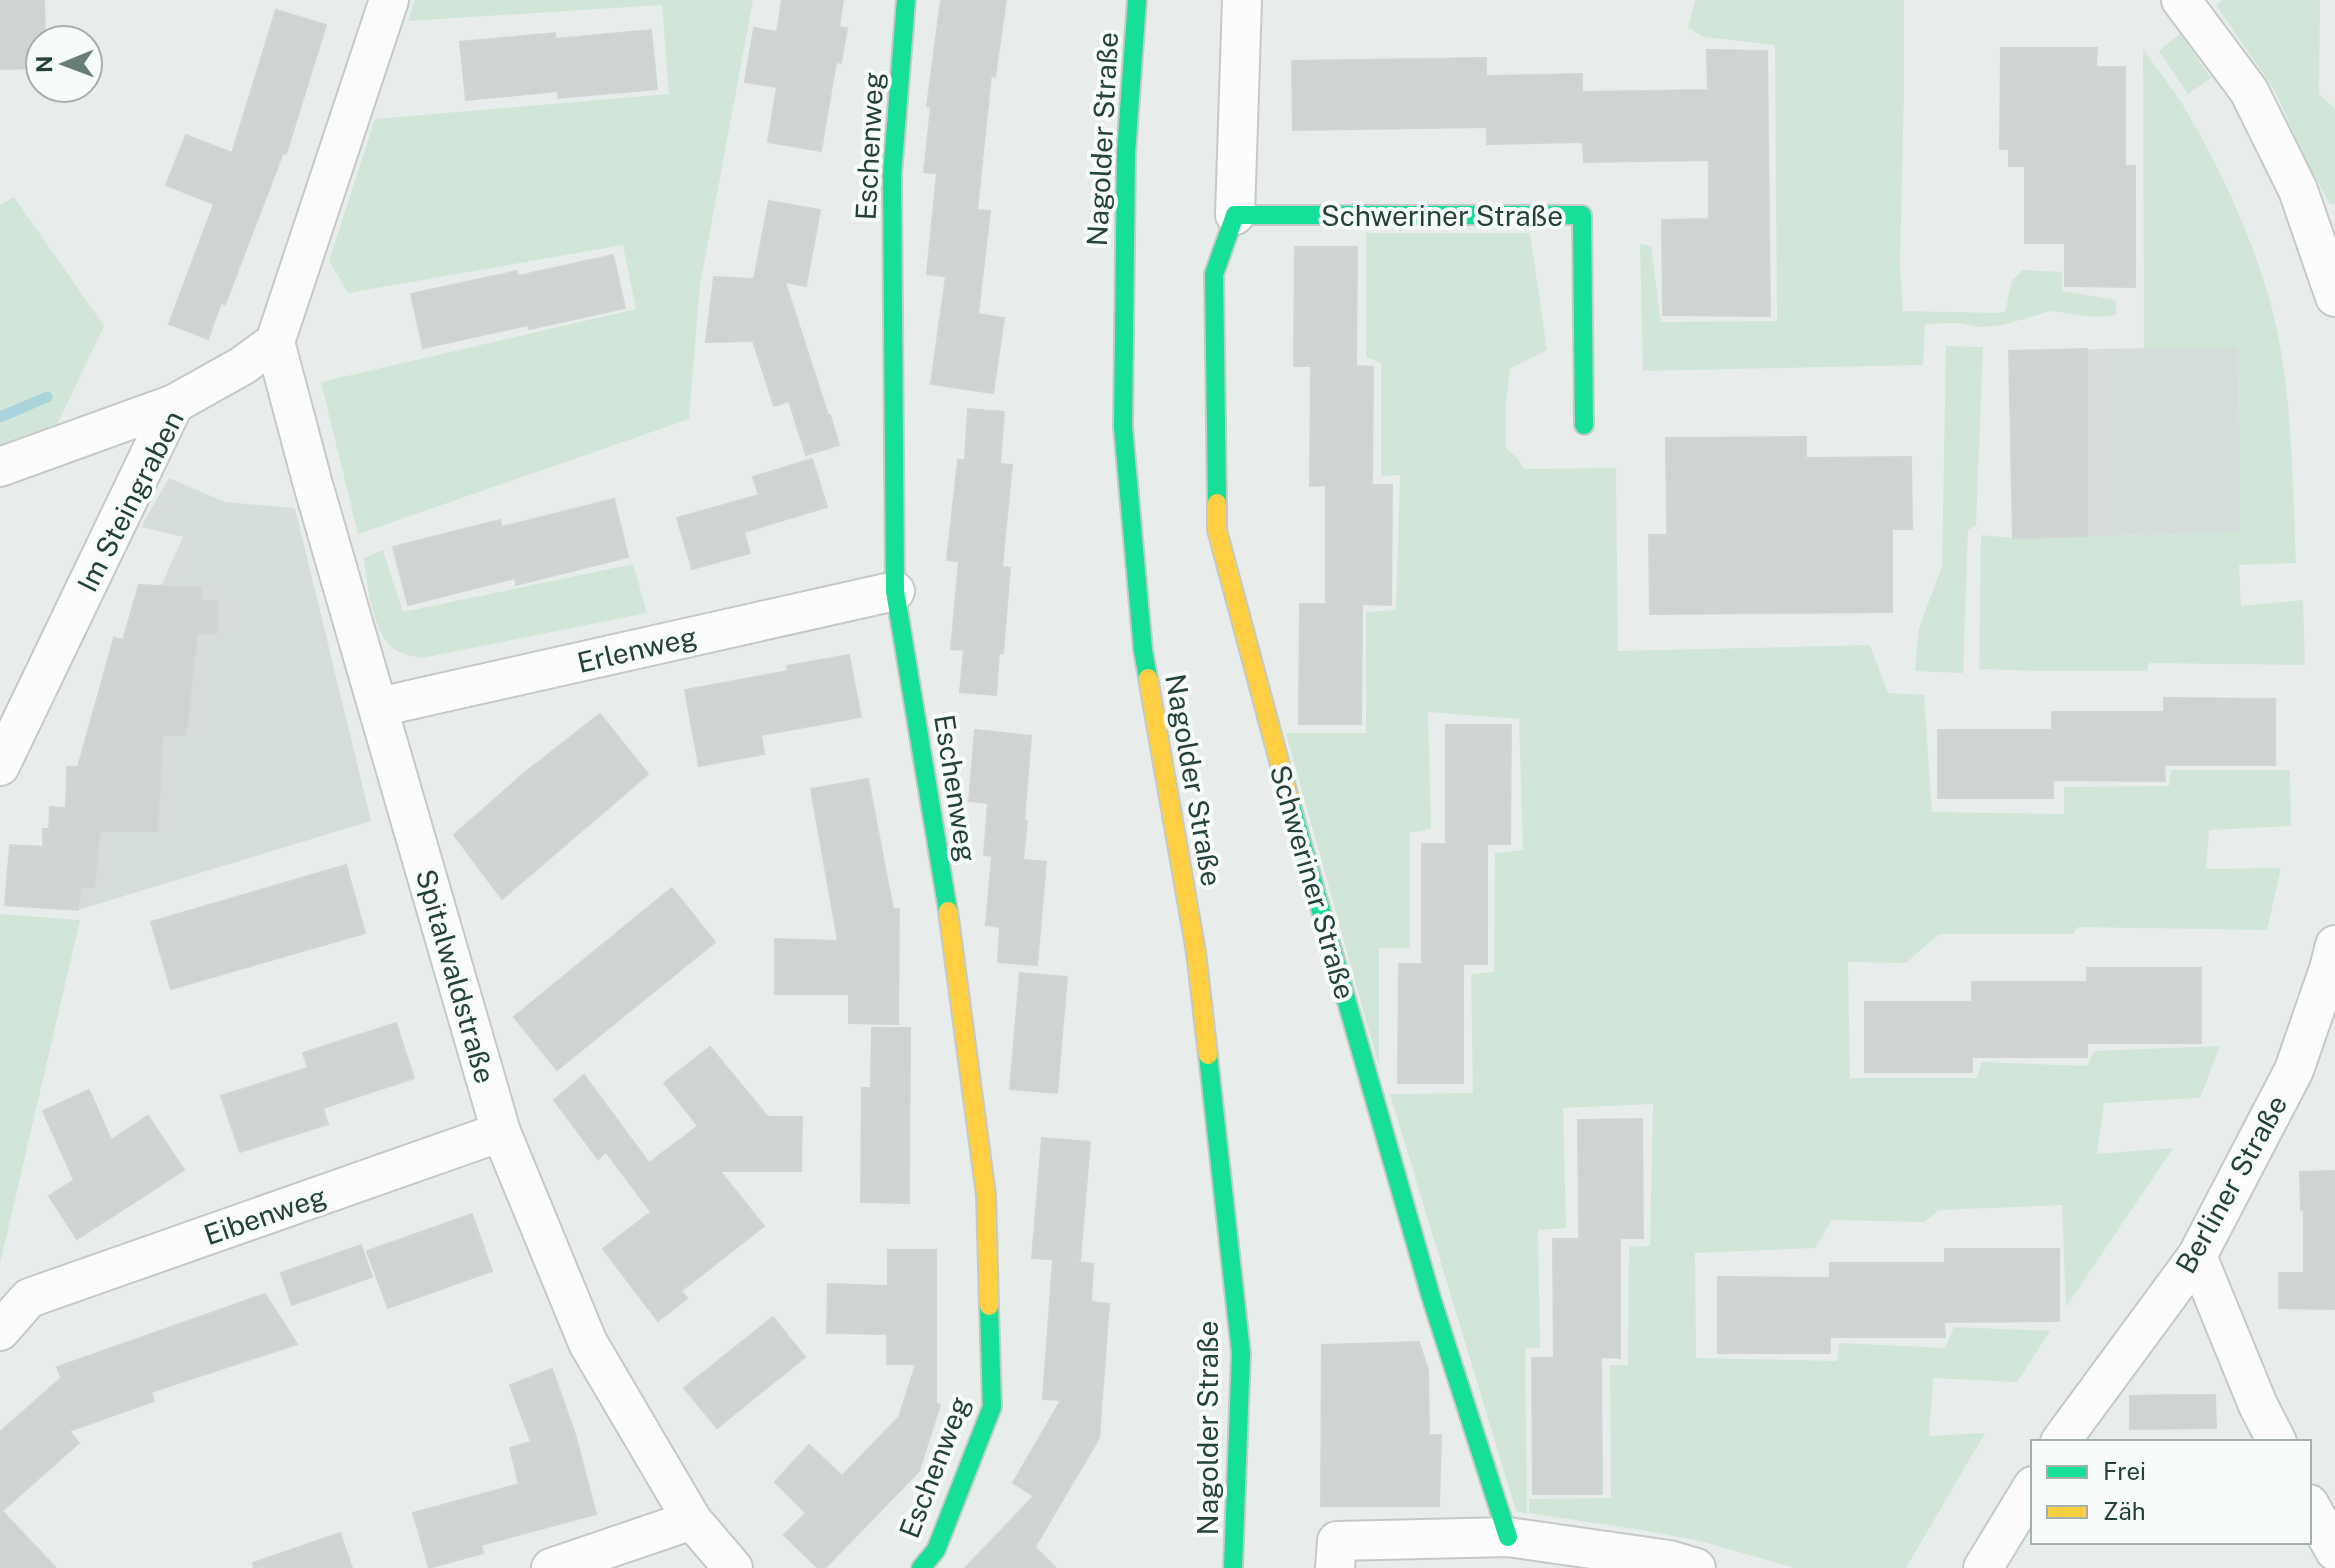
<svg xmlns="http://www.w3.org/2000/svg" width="2335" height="1568" font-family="'Public Sans',sans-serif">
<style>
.built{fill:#d6dedb}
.green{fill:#d1e6d8}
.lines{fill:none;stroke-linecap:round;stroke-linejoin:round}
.stream{stroke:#a9d4db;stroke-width:11}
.building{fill:#cfd4d2;stroke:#d1d6d4;stroke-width:2}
.street-casing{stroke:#c5cac8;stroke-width:42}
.fast-casing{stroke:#c3cbc8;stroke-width:22}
.slow-casing{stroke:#c3cbc8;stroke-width:22}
.street{stroke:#fcfcfc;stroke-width:38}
.fast{stroke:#16e098;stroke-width:18}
.slow{stroke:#ffcf43;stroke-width:18}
.labels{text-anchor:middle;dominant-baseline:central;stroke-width:8;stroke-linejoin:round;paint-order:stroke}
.street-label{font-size:28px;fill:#24423a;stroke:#f7fbf9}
</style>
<rect width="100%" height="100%" fill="#e8edeb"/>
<!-- built -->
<g class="built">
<polygon points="2238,346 2241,533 2013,538 2009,351"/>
<polygon points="169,478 225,502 295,508 371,821 78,910 5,905 10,845 42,846 43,829 49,828 50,807 66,807 92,767 91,750 82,750 114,638 124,640 139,585 161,586 183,537 141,527"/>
</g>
<!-- green -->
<g class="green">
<polygon points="415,0 753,0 700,285 689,419 358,534 321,382 636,309 623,245 348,293 329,261 375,119 669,94 662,5 408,21"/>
<polygon points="1695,0 1904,0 1904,89 1900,265 1903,311 1996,313 2005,312 2012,280 2023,270 2062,272 2062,291 2116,300 2116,315 2094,317 2051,311 2003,325 1980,327 1958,323 1925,324 1923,365 1643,371 1640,244 1651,246 1661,322 1777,321 1775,45 1704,37 1688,28"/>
<polygon points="2222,0 2320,0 2319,94 2335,109 2335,204 2330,204 2307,163 2275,91 2216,5"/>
<polygon points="2180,34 2211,78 2188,94 2159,51"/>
<path d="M2143,49C2159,72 2178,94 2191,119C2225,178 2254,242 2272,309C2293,389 2292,480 2296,563L2239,565L2241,606L2303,600L2305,665L2149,663L2147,671H2044L1979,669L1981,535L2013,538L2241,533L2237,347L2144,348Z"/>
<polygon points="14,197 104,326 55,429 0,453 0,205"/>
<polygon points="1366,233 1530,233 1547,350 1510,369 1506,405 1506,448 1518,459 1524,469 1616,468 1618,651 1870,645 1888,693 1924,695 1932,812 2064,814 2064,787 2169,786 2171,770 2290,770 2291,826 2209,830 2206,869 2281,868 2267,930 2078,927 2073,934 1939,934 1906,963 1848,962 1850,1078 1977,1078 1982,1062 2087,1066 2094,1051 2220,1046 2200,1098 2104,1103 2097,1154 2173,1148 2066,1307 2062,1205 1939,1210 1924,1222 1832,1220 1815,1248 1695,1253 1696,1358 1837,1361 1839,1343 1945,1348 1954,1327 2050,1331 2017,1382 1933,1378 1929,1436 1985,1433 1906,1568 1795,1568 1700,1541 1648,1531 1529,1513 1529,1499 1611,1498 1610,1365 1628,1365 1629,1247 1650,1246 1653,1104 1563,1108 1566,1228 1538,1230 1540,1348 1525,1348 1527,1514 1516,1511 1390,1094 1473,1093 1471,974 1494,972 1495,853 1523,850 1519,719 1428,712 1431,829 1410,833 1410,948 1379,948 1379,1067 1286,733 1366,733 1366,612 1396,610 1400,475 1381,476 1381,363 1366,357"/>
<polygon points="1946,346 1983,347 1976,525 1968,530 1963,673 1916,671 1915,668 1919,628 1942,566"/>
<path d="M383,550L403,612L633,564L647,613L422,658C414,656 404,655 397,651C373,638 367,583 364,558Z"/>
<polygon points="0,914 80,920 0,1264"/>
</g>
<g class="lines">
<!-- stream -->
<polyline class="stream" points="0,417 47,397"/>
</g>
<!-- building -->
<g class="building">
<polygon points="0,0 44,0 45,40 40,40 40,68 0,69"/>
<polygon points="782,0 843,0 839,27 847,28 841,63 836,62 821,151 768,142 777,87 745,82 754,28 777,32"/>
<polygon points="941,0 1006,0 995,77 991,76 977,210 990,211 978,314 1004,318 993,393 931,384 946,276 927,274 937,173 924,172 931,107 927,106"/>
<polygon points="276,10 326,25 286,154 283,153 225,304 221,303 208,339 169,324 214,204 166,185 186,135 232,153"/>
<polygon points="651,30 657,89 558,98 558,91 466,100 460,42 555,33 555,39"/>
<polygon points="2001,48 2097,48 2096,67 2125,67 2125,166 2135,166 2135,287 2065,286 2065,243 2025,243 2025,166 2009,166 2009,149 2000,149"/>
<polygon points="1707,50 1767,51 1770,316 1663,315 1662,220 1709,219 1709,160 1584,162 1583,142 1487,144 1487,127 1293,130 1292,61 1486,58 1486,76 1582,74 1582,92 1708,90"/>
<polygon points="769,201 820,210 806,286 785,282 828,415 830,415 839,445 806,455 789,401 774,406 753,341 706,342 714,277 754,279"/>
<polygon points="1295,247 1357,247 1356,366 1373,367 1372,485 1392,485 1391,605 1362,604 1361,724 1299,724 1300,604 1326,604 1326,485 1310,486 1311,366 1294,366"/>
<polygon points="613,255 625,308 529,329 528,325 423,348 411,294 517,271 518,276"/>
<polygon points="2087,349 2087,536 2013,538 2009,351"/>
<polygon points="968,409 1004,412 1000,464 1012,465 1002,567 1010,568 1003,653 999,653 996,695 960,692 964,650 951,649 959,561 947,560 958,460 965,460"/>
<polygon points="1806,437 1806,458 1911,457 1912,529 1892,529 1892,612 1650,614 1649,535 1667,535 1666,438"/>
<polygon points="812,459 827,507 744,532 750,553 692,569 677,518 759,495 753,477"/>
<polygon points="614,499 628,557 516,585 515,578 408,605 393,547 500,520 502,527"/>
<polygon points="139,585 201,588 201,601 218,601 217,633 197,634 186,735 163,735 157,831 100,831 94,887 81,887 78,910 5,905 10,845 43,847 43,829 49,829 50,807 66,808 67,767 78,767 114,638 123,640"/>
<polygon points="849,655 861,717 761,735 764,754 699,766 685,690 788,671 787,666"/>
<polygon points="2164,698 2275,699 2275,765 2164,765 2165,781 2053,780 2053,798 1938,798 1938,730 2052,730 2052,712 2164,712"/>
<polygon points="600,714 648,774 502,899 454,835 523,774"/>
<polygon points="1446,725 1511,725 1510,844 1487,844 1487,964 1463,964 1463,1083 1398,1083 1399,964 1422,964 1422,844 1446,844"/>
<polygon points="975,730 1031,736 1024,821 1027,821 1023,860 1046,862 1037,965 998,962 1000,927 986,925 992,856 984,855 988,803 969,801"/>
<polygon points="868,779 893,909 899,909 898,1024 849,1023 849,994 775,994 775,939 838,941 811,789"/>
<polygon points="346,865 365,933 171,989 151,922"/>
<polygon points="672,888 715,942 557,1070 514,1017"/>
<polygon points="2087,968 2201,968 2201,1043 2087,1043 2087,1057 1972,1057 1972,1072 1865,1072 1865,1002 1972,1002 1972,982 2087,982"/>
<polygon points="1020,973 1067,977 1057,1093 1010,1089"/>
<polygon points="396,1023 414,1078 323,1108 328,1124 240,1152 221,1096 308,1068 303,1053"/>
<polygon points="872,1028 910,1028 909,1203 861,1202 862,1088 871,1088"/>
<polygon points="710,1047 768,1117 802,1117 801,1171 720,1171 764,1226 681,1291 687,1298 658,1321 603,1249 651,1212 606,1152 598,1159 554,1100 584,1075 649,1163 698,1126 664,1083"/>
<polygon points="89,1090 111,1140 148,1116 184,1170 77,1239 49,1196 74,1180 43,1111"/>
<polygon points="1642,1119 1643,1238 1620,1238 1620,1358 1601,1357 1602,1494 1533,1494 1532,1358 1554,1358 1553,1239 1579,1239 1578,1120"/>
<polygon points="1042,1138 1090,1142 1080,1261 1032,1258"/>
<polygon points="2335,1171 2335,1309 2279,1308 2279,1273 2304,1273 2304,1210 2301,1210 2300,1172"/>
<polygon points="472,1214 492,1271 388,1308 367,1251"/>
<polygon points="361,1245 372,1277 292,1305 281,1273"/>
<polygon points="1945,1249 2059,1249 2059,1321 1944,1322 1945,1337 1830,1337 1830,1353 1718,1353 1718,1277 1830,1278 1830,1263 1945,1263"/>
<polygon points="888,1250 936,1250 936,1403 940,1405 919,1471 825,1568 818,1568 784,1535 806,1513 775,1482 809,1445 842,1476 899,1417 916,1364 887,1364 887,1334 827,1333 828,1284 888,1286"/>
<polygon points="1053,1260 1093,1264 1091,1302 1109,1304 1099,1438 1035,1547 1056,1568 965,1568 1034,1496 1013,1483 1061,1400 1043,1399"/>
<polygon points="265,1294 297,1344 151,1392 154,1401 69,1431 79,1443 2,1511 56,1568 0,1568 0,1432 61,1378 57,1367"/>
<polygon points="773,1317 805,1357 717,1428 684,1388"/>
<polygon points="1419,1342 1428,1370 1429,1435 1441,1435 1439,1506 1321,1506 1322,1345"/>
<polygon points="552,1369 575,1434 596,1514 481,1545 483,1553 429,1568 413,1513 519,1484 510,1448 531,1442 510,1385"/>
<polygon points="2180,1395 2215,1395 2216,1428 2130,1429 2130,1396"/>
<polygon points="340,1533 352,1568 254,1568 253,1563"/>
</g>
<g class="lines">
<defs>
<g id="street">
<polyline points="2181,0 2249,91 2298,190 2335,297"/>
<polyline points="1235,215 1242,0"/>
<polyline points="275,342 312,481 501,1132 588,1343 692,1520 733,1568"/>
<polyline points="0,467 174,404 242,366 275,342 389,0"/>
<polyline points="379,707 895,591"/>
<polyline points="0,766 174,404"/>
<polyline points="2197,1256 2258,1405 2277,1442"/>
<polyline points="0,1331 29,1298 501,1132"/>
<polyline points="2060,1442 2197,1256 2294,1070 2329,969 2335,945"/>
<polyline points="2309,1504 2335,1551"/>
<polyline points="551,1568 692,1520"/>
<polyline points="1335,1568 1337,1541 1508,1537 1669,1560 1696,1568"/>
<polyline points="1983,1568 2033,1486"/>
</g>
<g id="fast">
<polyline points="906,0 892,175 895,591 948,911"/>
<polyline points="1137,0 1126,153 1123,427 1143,650 1148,678"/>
<polyline points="1217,503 1214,274 1235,215 1582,215 1584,425"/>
<polyline points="1290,802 1431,1297 1508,1537"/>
<polyline points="1208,1055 1241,1353 1233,1568"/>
<polyline points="921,1568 936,1550 992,1407 989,1306"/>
</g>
<g id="slow">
<polyline points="1217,503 1217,530 1290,802"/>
<polyline points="1148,678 1196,952 1208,1055"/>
<polyline points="948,911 986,1195 989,1306"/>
</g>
</defs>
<!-- street casing -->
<use href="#street" class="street-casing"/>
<!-- fast casing -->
<use href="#fast" class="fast-casing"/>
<!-- slow casing -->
<use href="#slow" class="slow-casing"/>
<!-- street -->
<use href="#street" class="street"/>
<!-- fast -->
<use href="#fast" class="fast"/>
<!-- slow -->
<use href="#slow" class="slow"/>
</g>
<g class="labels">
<!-- street labels -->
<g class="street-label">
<text transform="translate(1102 139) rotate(-87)">Nagolder Straße</text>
<text transform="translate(869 146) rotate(-87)">Eschenweg</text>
<text x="1442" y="215">Schweriner Straße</text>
<text transform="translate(130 501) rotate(-63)">Im Steingraben</text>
<text transform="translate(637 649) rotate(-13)">Erlenweg</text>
<text transform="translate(1194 780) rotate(80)">Nagolder Straße</text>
<text transform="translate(956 788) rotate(81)">Eschenweg</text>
<text transform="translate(1313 882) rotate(74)">Schweriner Straße</text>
<text transform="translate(456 976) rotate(74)">Spitalwaldstraße</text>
<text transform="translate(2231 1184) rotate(-61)">Berliner Straße</text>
<text transform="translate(265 1215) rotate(-19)">Eibenweg</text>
<text transform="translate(1207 1428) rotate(-90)">Nagolder Straße</text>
<text transform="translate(934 1467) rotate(-69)">Eschenweg</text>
</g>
</g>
<!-- legend -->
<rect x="2031" y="1440" width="280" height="104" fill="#f7fbf9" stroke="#a3b1ad" stroke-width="2"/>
<rect x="2047" y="1466" width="40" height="12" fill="#16e098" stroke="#a3b1ad" stroke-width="2"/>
<text x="2103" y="1480" font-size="24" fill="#24423a">Frei</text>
<rect x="2047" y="1506" width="40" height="12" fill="#ffcf43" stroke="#a3b1ad" stroke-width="2"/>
<text x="2103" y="1520" font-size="24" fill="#24423a">Zäh</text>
<!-- north arrow -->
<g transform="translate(64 64) rotate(269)"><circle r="38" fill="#f7fbf9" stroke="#a3b1ad" stroke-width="2"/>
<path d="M0-6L14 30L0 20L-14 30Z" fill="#697e78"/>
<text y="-12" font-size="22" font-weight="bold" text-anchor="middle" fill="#24423a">N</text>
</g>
</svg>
